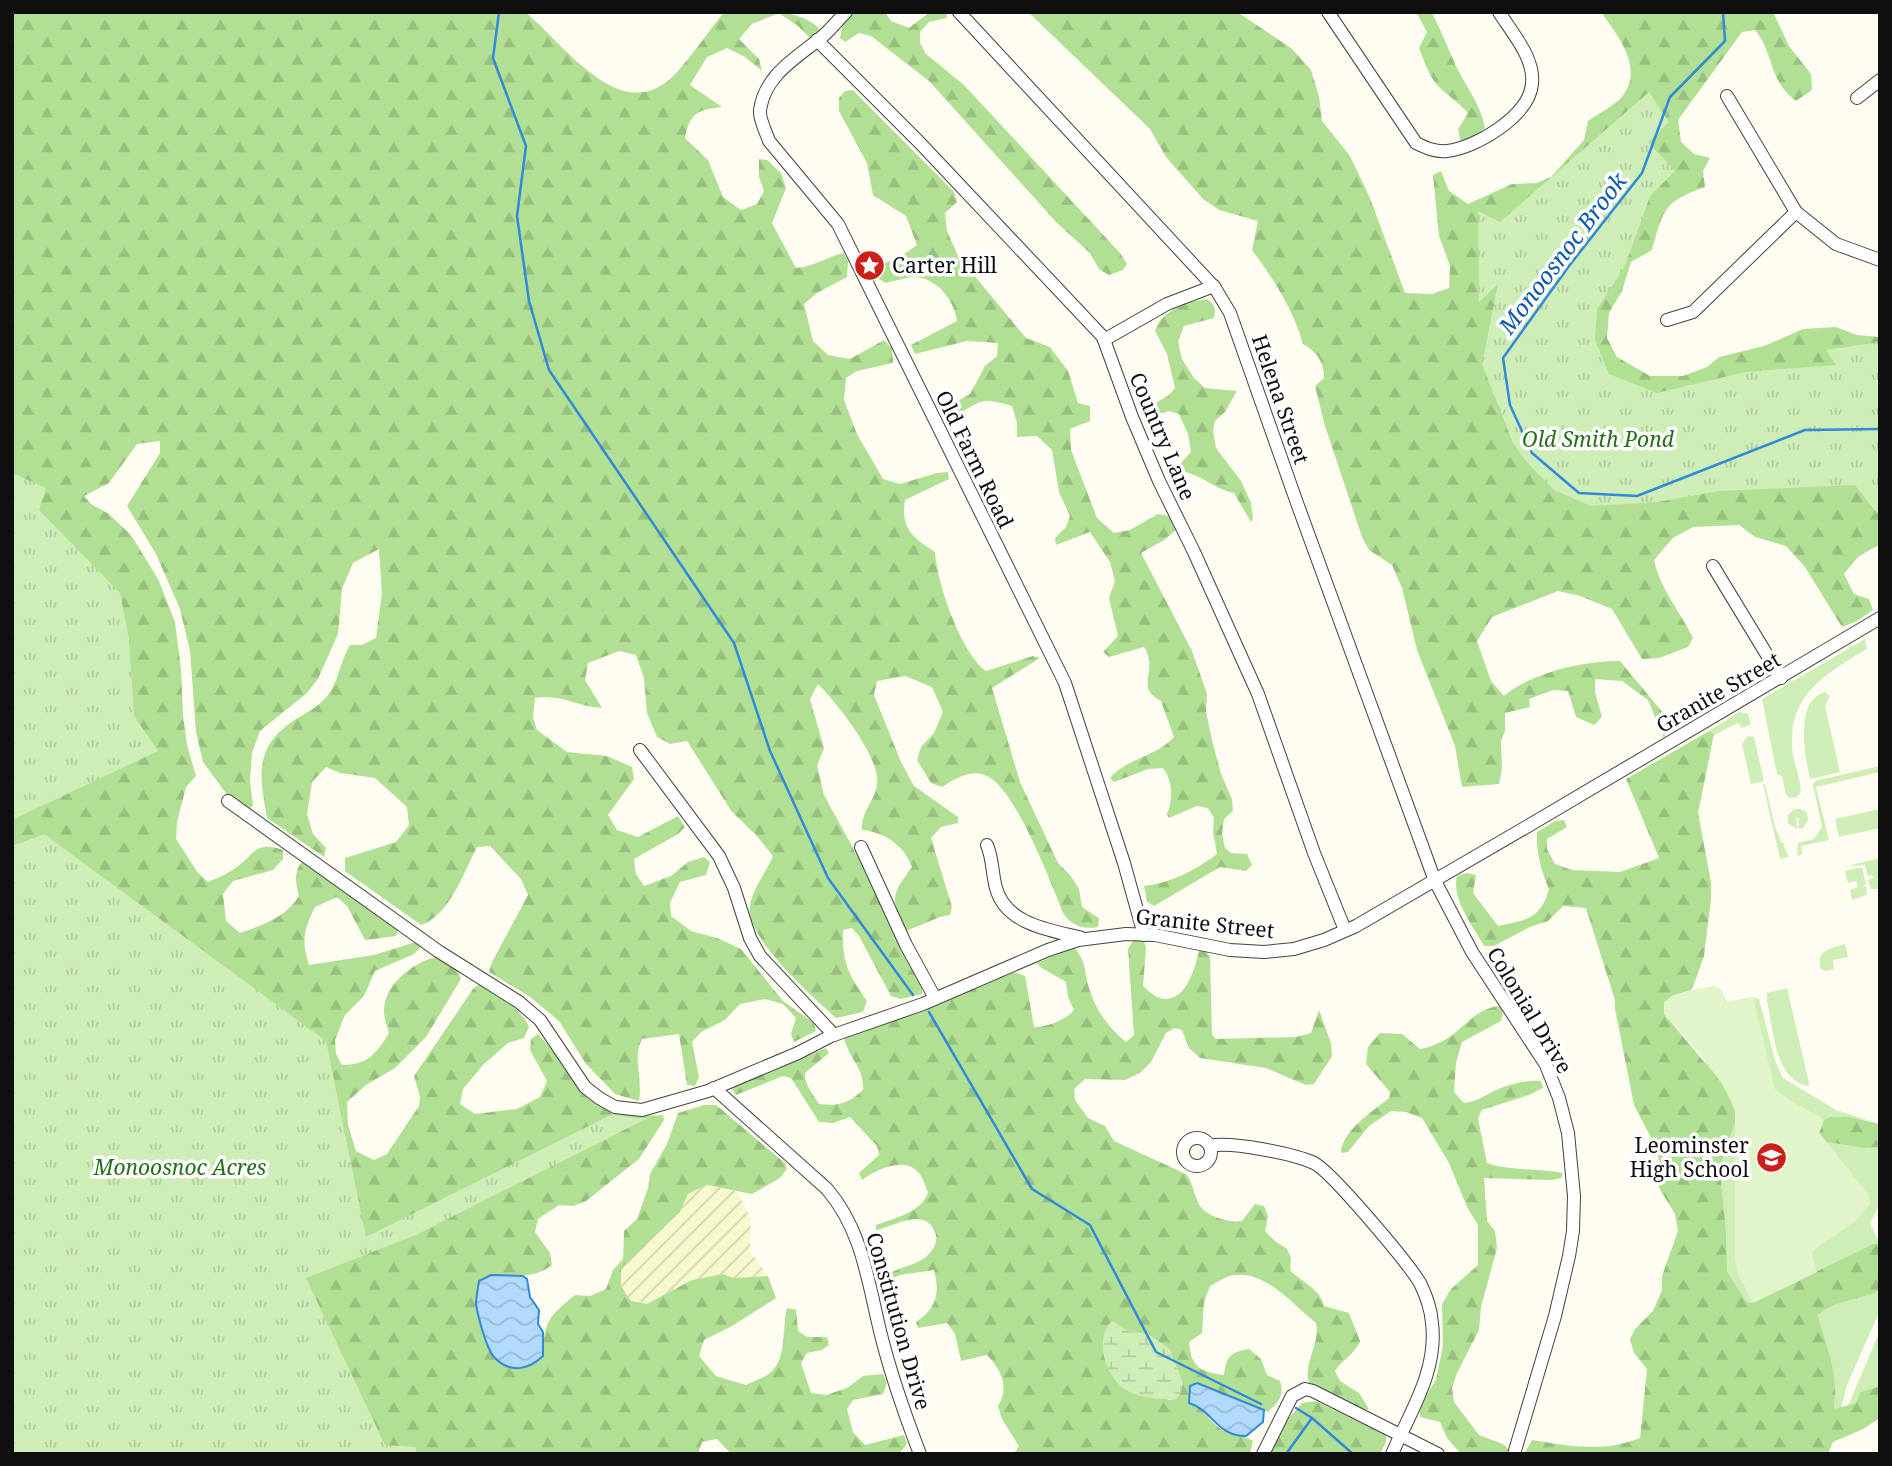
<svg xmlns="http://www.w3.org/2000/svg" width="1892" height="1466" font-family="'Noto Serif',serif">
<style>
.farmland{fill:url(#farmland-furrows)}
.grass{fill:#cfeeb7}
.forest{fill:url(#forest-firs);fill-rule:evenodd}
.wetland{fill:url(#wetland-marsh)}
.park{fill:url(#park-tufts)}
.pitch{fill:#e2f4ca}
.water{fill:url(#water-waves);stroke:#3189da;stroke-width:2}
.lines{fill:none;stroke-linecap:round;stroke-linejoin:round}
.stream{stroke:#3189da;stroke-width:2.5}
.minor-casing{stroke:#424242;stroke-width:14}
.minor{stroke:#fff;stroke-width:12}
.labels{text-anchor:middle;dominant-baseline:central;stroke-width:7;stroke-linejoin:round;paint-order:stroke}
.poi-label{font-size:21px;fill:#0f0f0f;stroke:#fff;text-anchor:start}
.street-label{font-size:21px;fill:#0f0f0f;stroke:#fff}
.park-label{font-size:21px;font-style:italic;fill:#246e18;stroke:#fff}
.water-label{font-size:23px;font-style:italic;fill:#0c5aae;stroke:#fff}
</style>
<defs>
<pattern id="farmland-furrows" width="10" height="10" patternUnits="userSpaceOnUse" patternTransform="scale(1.75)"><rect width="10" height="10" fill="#f8f8ce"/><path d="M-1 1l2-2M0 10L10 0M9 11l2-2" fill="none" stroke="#d3d3b0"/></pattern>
<pattern id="forest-firs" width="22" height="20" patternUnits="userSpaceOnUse" patternTransform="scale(1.75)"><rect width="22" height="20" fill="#b1e094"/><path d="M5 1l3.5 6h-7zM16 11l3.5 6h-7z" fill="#97bf7e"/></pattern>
<pattern id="wetland-marsh" width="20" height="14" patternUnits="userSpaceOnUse" patternTransform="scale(1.75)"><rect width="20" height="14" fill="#cfeeb7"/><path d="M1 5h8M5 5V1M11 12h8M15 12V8" fill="none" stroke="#b1cb9c"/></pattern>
<pattern id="park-tufts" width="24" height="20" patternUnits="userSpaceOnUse" patternTransform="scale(1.75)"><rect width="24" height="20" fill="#cfeeb7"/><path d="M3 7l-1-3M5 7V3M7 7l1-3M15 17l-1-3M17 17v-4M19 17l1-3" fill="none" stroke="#b1cb9c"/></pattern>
<pattern id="water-waves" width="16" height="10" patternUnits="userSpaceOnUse" patternTransform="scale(1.75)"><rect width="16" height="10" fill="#b1dafc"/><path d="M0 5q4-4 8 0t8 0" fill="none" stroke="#97bad7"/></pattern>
</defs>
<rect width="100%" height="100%" fill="#fffdf2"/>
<!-- farmland -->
<polygon class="farmland" points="707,1185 737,1191 751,1219 750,1251 768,1276 734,1279 722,1274 692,1280 647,1304 631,1301 621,1286 620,1268 680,1212 688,1194"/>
<!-- grass -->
<g class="grass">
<path d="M1865,639L1867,649C1830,671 1790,693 1792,743C1792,760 1800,775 1801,792L1797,797L1790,798L1786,795L1782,776L1777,774L1762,699Z"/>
<path d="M1825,692L1830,696L1825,706L1840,772L1810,779C1805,757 1794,700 1825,692Z"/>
<polygon points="1739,712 1748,714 1751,724 1742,728 1738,723 1714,735 1709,731"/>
<polygon points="1748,736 1754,737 1764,781 1751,784 1742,744"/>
<polygon points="1880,766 1880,772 1816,787 1829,840 1801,846 1802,854 1797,856 1798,843 1814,839 1822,827 1813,785 1815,781"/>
<polygon points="1763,784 1765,784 1775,827 1782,843 1784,843 1784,847 1789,857 1780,859"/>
<polygon points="1794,809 1801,809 1807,813 1808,820 1803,828 1798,829 1799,818 1796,818 1797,829 1788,823 1788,815"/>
<polygon points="1880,809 1880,828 1839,837 1835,819"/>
<polygon points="1880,858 1880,889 1871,889 1868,880 1873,878 1872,875 1868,876 1865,865 1848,866"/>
<polygon points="1856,868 1862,868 1866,884 1863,885 1866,887 1867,895 1852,900 1850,890 1858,887 1856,881 1848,883 1845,871"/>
<path d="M1845,944L1848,957L1833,960L1834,969L1826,971L1821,969C1815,950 1831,948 1845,944Z"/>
<polygon points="1715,986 1721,990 1727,1002 1751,997 1759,999 1775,1060 1783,1078 1836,1110 1870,1121 1850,1117 1827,1142 1864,1148 1880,1147 1880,1204 1870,1223 1880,1244 1873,1244 1751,1303 1746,1301 1727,1271 1726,1229 1720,1172 1724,1153 1691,990"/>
<path d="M1787,988L1809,1083L1808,1086C1774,1080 1773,1027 1767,1001V993Z"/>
<path d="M1880,1290V1310L1847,1385L1841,1408L1834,1410C1839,1369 1827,1352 1818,1314C1835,1299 1861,1301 1880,1290Z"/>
<polygon points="1880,1331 1880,1386 1860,1392 1856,1403 1848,1406"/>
</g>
<!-- forest -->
<g class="forest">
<path d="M12,12H525C566,45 623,132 677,72C694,53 708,32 724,12C755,12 796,6 820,29L812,40L798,26L779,13L752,24L739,39L759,59L762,71L745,57L727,48L707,57L690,85L722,107C697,110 690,113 685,138L708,160L723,197L741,210L757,204L764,191L759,177V159L767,160L781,173L786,188L772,223L796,268C814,267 826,257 844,253L848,262L847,277L817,293L804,304L813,341L828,355L850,359L884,340L892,348L893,363L857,371L846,378L844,400L857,434L883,479L900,484L937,473L948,472L949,479L905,500C900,528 913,538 935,552C937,583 961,653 986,671L1033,656L1040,658L992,688L1020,782L1058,863L1070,875L1079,889L1082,907L1099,918L1098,927C1083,930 1071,925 1063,913C1051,883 1015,788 987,776C971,768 955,779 942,787L931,783L917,760L921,747L934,733L943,712L932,687L905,676L877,681L874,695L901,762L914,786L958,817V823L941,827L931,838L952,907L950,915L940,917L906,931C890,897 891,896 912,867C904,845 884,832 862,830C861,810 875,802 877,784C881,758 836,702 818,684L810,699L824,748L817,766L824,795L870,879L922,986V994L901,999L891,996L859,936L852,928L843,930C842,963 848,974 867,1001L863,1012L836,1018C814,998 743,936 750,905C753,888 766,873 773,856L756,835L732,812L687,741L670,744L657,737L647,713L644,678L636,655L619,651L588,663L585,680L602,708C579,707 558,693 535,698L533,717L537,730L567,752L607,756L632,767L634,779L608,815L617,830L638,837L678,816L685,827L678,834L634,859L636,874L644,886L671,876L688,862L704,857L710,862L706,875L680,882L670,903L671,916L691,931L717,938L741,949L783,1001L814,1023L816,1031L794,1042L791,1034L796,1018L783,1004L765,999L740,1004L725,1020L701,1032L692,1042L699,1077L695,1086L687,1085L679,1034L642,1039C632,1059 643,1079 639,1101L615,1094L586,1064L559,1021L530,997L489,972L492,962L528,895L521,879L490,846L477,847C464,872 449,916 421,925L345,871V858L396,842L409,825L407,807L375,778L340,773L326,767L312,782L307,814L313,834L326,848L324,857L267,818C260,777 253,748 293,721C304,714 320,706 328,695C338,683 341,659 350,645H362L376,638L382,593L379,549L353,563L342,589L338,634L318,679L307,693L260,731L252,753L250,782L253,805L250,809L228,796L203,762L196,732L190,651L180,609L156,554L127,506L160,453V441L137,444L109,483L84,496L91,504L109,514L131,535L158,579L175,622L181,669L183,715L187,745L196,776L186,787L177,822L176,839L198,873L208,882C217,878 227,874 234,869C254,856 254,840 283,850V859L273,870L233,881L223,894L226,921L240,933C263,925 286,917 299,896C296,884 293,872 302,862L398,930L396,936L365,940L347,906L337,897L315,907C304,930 301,940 309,965L374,955L419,941L422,946L414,954L375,971L364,996L345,1015L335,1040L336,1054L342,1065C368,1065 376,1054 389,1033C387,1026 384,1018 384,1011C384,985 413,962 436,957L458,971L461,979L426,1037L395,1068L366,1085L347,1102L348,1125L356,1151L374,1160L387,1154L419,1106L420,1097L414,1076L473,989L479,984C498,994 520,1007 529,1027L524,1038L508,1043L483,1065L463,1089L460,1104L475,1114L517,1109L540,1097L547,1081L530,1050L531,1039L538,1034C556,1051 565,1074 581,1092C603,1115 633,1117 663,1115L664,1120L639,1159L586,1201L573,1206L559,1205L538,1219L535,1232L550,1253L552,1265C528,1284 504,1269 479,1281C475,1309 483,1331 493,1357L543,1356C544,1321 548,1317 575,1295L590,1296L606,1289L613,1270L623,1259L624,1231L637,1219L648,1188L650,1174L667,1144L678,1113L704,1105H716L786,1164L787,1169L780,1178L752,1194L707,1185L688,1194L680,1212L621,1268V1286L631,1301L647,1304L692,1280L722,1274L734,1278L768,1276L776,1298L732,1326L704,1340L699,1356L716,1376L746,1385C753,1381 765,1378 771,1372C787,1358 782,1327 787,1308L796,1310L798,1331L807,1337H827L829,1345L822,1350L807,1353L801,1363L811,1393L826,1395L847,1388L863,1376L883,1374L887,1383L883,1394L853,1400L847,1409L853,1432L865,1445L904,1435L907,1444L899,1454H731L717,1439L702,1442L698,1454H12Z"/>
<polygon points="856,12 885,12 891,21 909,28 930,12 946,12 947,18 929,22 920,32 920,43 926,54 964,85 1121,254 1127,264 1123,270 1109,275 1099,269 1090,253 1056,222 929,81 871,36 859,33 845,42 840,38 843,24"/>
<path d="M1028,12H1237L1291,48L1311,70L1319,96L1322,121L1350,156L1370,198L1405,293L1432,294L1449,288L1450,266L1439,236L1433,175L1441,171L1449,191L1468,204L1512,184L1536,183L1551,177L1584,140L1588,121C1598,114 1611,107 1620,99C1646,71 1619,37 1601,12H1773L1789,46L1811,74L1812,90L1796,101C1768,80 1774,53 1755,30L1742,32L1678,120L1681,142L1694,154L1710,158L1703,171L1705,187C1663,202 1664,209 1652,250L1631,262L1622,291L1609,313L1607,338L1617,357L1650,376H1683L1707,367L1719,357L1764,346L1803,329L1836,327L1857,335L1880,337V544L1858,557L1844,574L1854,594L1869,599L1873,610L1857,621L1842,627L1805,567L1786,546L1755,537L1739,525L1693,527L1673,538L1654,560C1660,589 1680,611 1693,638L1688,647L1659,658L1642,659L1612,609L1580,596L1558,591L1492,617L1477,641L1491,681L1504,696C1532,672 1584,661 1620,661L1664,714L1668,729L1664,738L1648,700L1622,681L1595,679V692L1602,717L1594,725L1576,717L1568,691L1553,690L1529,699L1530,707L1505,713V731L1501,741L1502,769L1499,784L1462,787L1455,746L1417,650L1402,588L1392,565L1369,550L1362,537L1325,426L1315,386L1324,378C1324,362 1317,352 1303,344C1293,309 1273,278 1252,250L1258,221L1219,210L1203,199L1166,157L1150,129Z"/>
<path d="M1416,12H1431L1433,15C1442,32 1448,49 1456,66C1466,87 1481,105 1485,128L1476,137L1461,143L1458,129L1468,113C1458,102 1446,94 1437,85C1428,74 1424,60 1419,48L1427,32Z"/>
<path d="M853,90L954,192L957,202L945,213L947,231L958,256L1026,338L1050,347L1068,371L1078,403L1090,406V421L1070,429L1071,450L1097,518L1114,533L1130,530L1158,514L1169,516L1176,530L1164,540L1141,553L1192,651L1207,694L1206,712L1212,740L1221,774L1232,799L1233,811L1224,819L1222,834L1225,848L1231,853L1247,854L1252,865L1246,871L1220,867L1154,906L1147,901L1144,886C1171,883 1196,870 1217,854L1213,832L1214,818L1208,808L1197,806L1169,818L1167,814C1173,800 1173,780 1163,768L1148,769L1114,782L1110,778C1127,758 1156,757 1174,737L1161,701C1133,687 1160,670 1144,647L1109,657L1103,652L1118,636L1109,598L1115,581L1110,562L1090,532L1056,545L1055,538L1066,527L1070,516L1059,492L1052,450L1037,436L1017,437V423L1012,406C972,393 980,408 947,417L949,406L970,394L985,366L997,356L998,343L967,341L915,354L911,345L957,321C954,300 937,277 913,277C904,278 894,281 886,283L877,278V266L900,257L917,245L906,216L873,195L867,163L839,111V98L845,91Z"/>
<path d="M1207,299C1215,305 1216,308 1214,318L1184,326L1178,342L1182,359L1194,378L1205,388L1237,391L1225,412L1215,421L1213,431L1216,448L1241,481L1251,503L1253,519L1251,522L1234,493C1215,489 1204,477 1186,472L1180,464L1191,452L1188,434L1179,414L1169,411L1150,417L1146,409L1169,395L1175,388L1167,354L1155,331C1161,310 1188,302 1207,299Z"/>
<path d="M1709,731L1714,734L1698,813L1711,882V899L1704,956L1693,987L1691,990L1672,996L1664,1014L1717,1077L1732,1099L1735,1112V1123L1724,1153L1720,1172L1726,1229L1727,1271L1746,1301L1751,1303L1873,1244H1880V1290C1861,1301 1835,1299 1818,1315C1827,1351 1839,1369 1834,1409L1856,1403L1860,1392L1880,1386V1418L1863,1429L1833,1442L1828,1454H1524L1532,1440C1571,1446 1601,1453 1640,1438L1647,1369L1634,1353L1630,1339L1635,1329L1653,1311L1662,1290V1276L1678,1231L1675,1214L1659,1188L1660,1165L1656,1147L1634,1105L1615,1009V1000L1586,908L1563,906L1548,921L1530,927L1494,946H1484C1474,927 1451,899 1457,876L1467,873L1476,875L1473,893L1498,926C1526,920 1540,920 1549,889C1541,871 1536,852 1537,832L1555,821L1564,820L1567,827L1547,839V849L1555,864L1572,870L1620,872L1659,858L1626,779Z"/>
<path d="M1134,939H1143L1146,948L1143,986C1147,989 1152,995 1157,997C1184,1008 1195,969 1199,951L1206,950L1210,957L1212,1035L1216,1039L1296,1037L1311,1033L1319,1010L1331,1043L1332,1056L1314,1084L1306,1085L1266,1068L1200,1058L1189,1048L1182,1030L1175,1028L1166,1033L1151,1062L1140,1073L1125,1080L1085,1079L1074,1089L1075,1100L1088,1118L1105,1126L1114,1141L1186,1174C1194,1185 1194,1196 1200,1206C1208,1217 1229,1223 1242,1221L1255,1204L1264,1206L1268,1216L1265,1231L1275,1241L1287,1249L1291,1258L1290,1270C1302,1283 1320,1288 1324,1306L1349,1313L1360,1341C1355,1354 1343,1359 1335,1371L1340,1381L1359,1393L1369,1409L1362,1411L1310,1385C1301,1365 1321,1344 1316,1323C1293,1305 1263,1267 1230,1276C1223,1278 1216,1283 1210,1286L1204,1302L1202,1333L1189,1342C1191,1368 1201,1372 1224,1375C1226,1357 1230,1352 1249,1349L1261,1359L1267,1375L1280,1381C1285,1396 1278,1402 1268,1412L1197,1383L1189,1402C1206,1410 1207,1419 1221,1429C1231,1436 1243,1434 1253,1441L1250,1454H1014L1019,1446L1002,1419L998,1406C1010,1388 1001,1369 987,1355L961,1361L955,1334L947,1323L918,1328L916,1322C937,1308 940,1293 934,1270L900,1275L885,1282L882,1279C894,1267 914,1267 926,1257C933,1250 939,1241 935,1232C925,1206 895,1226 876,1230V1225C894,1218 923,1212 928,1192C925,1186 923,1177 918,1172C904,1156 875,1170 862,1180L859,1173L879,1155L877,1146L850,1117L833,1123L819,1122L791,1078L783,1076L736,1095L732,1089L738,1084L826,1048L829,1053L805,1073C804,1084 813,1094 819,1104C838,1106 848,1104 863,1090C864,1065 849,1061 844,1037L1014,972L1025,976L1034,1027C1047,1027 1066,1020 1074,1010L1068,997L1066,982L1042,968L1037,963L1074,947C1088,965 1083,968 1089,988C1096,1011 1108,1027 1126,1042L1134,1035L1128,949ZM1128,1331L1149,1335L1169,1349L1182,1381L1181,1392L1176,1399L1168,1400Z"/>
<path d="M1498,1006L1503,1010L1501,1021L1462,1042L1456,1063L1454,1092L1464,1103C1478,1102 1488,1093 1501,1088C1513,1083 1528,1080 1541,1081L1543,1088L1529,1095L1482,1110L1478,1118L1487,1163C1508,1171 1539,1168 1563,1173L1561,1178L1551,1180L1484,1178L1487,1221L1495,1231L1497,1248L1481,1307L1479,1330L1457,1373L1452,1388L1454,1402L1479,1435L1503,1444L1509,1450L1508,1454H1461L1447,1438L1440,1422L1420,1417L1419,1406L1436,1380L1443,1346L1442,1304L1451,1289L1478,1265V1225L1467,1207L1449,1163L1422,1118L1406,1112L1391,1111L1369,1126L1348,1152L1341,1153C1343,1129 1371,1113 1389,1098L1390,1092L1366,1064L1368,1047L1380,1033L1402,1034L1420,1049C1460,1042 1466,1011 1498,1006Z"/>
<polygon points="1830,1117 1850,1117 1880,1124 1880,1147 1864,1148 1827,1142 1819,1133 1824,1120"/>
<polygon points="1316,1401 1386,1435 1386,1442 1380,1454 1270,1454 1282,1426 1302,1403"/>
</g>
<!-- wetland -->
<path class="wetland" d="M1112,1321L1128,1331L1149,1335L1169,1349L1182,1381L1181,1392L1176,1399C1161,1400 1139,1398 1126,1390C1106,1378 1093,1339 1112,1321Z"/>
<!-- park -->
<g class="park">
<polygon points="1649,92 1669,122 1648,142 1675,171 1650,196 1625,266 1597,309 1595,340 1609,374 1657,393 1745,372 1836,365 1826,350 1880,342 1880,517 1855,485 1719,491 1658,502 1591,506 1554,490 1524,459 1513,443 1482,364 1498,284 1479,302 1478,211 1500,222"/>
<polygon points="12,473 46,488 39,510 120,593 129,639 134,716 158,751 12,820"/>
<polygon points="44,834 326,1041 366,1237 613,1114 633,1118 648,1118 416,1235 306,1278 385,1445 416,1447 416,1454 12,1454 12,846"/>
</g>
<!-- pitch -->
<path class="pitch" d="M1715,986L1721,990L1727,1002L1753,997L1775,1089L1787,1098L1824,1120L1819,1133L1869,1195L1870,1204L1855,1221L1818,1247L1812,1253L1817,1272L1753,1303L1739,1276L1735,1260V1112C1725,1077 1688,1041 1664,1014V1002L1672,996L1691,990Z"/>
<!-- water -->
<g class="water">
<path d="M491,1275L523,1276L527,1279L530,1297L539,1310L538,1324L543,1332V1356C528,1370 510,1374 494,1357C486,1348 478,1316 476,1304C476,1297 478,1289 479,1281Z"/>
<path d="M1197,1383L1264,1410L1263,1422L1246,1436C1216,1436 1214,1411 1189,1403L1190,1386Z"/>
</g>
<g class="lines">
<!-- stream -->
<g class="stream">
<polyline points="499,12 493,58 526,146 517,216 529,301 549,370 734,643 770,751 828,878 913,995"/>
<polyline points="1723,12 1725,41 1670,97 1642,173 1569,266 1503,358 1510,405 1532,453 1579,493 1637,496 1805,430 1880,429"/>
<polyline points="929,1012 1032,1189 1090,1225 1156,1352 1261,1404"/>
<polyline points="1296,1408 1312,1418 1353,1454"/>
<polyline points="1286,1454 1312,1418"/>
</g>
<defs>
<g id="minor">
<path d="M846,12C838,20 831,29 823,36C798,57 765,74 760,110C759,119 766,132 769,141L838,224L1065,683L1124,863L1144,935"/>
<polyline points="959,12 1215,288 1230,313 1297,503 1435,881 1472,952 1546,1065 1559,1098 1568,1133 1574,1196 1573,1231 1569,1256 1555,1316 1514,1454"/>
<path d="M1328,12L1416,143C1426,148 1435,152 1447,151C1476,148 1529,116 1532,84C1535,58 1512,33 1499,12"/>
<polyline points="817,40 920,143 1103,337 1132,417 1159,481 1194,552 1258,694 1314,853 1345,930"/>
<polyline points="1727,96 1796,212 1836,244 1880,260"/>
<polyline points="1857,98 1880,80"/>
<polyline points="1667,320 1693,312 1796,212"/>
<polyline points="1104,340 1167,304 1214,286"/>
<polyline points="1713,566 1781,678"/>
<polyline points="640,750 719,856 734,888 750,938 760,956 834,1035"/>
<polyline points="228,801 438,951 519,1002 540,1020 585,1087 599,1098 615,1107 642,1110 708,1091 798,1053 831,1036 923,1004 1048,950 1078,940 1126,934 1155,935 1230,950 1264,952 1294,949 1324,940 1356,926 1528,826 1880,618"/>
<path d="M987,845C993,859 992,874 996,888C1006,925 1051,930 1082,938"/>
<polyline points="861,847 906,945 935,998"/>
<path d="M714,1088L827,1189C863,1231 868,1283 881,1335C891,1375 905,1415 920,1454"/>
<circle cx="1197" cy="1152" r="14"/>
<path d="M1210,1146C1231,1141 1294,1154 1314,1163C1332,1172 1408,1263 1420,1283C1426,1295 1431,1310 1432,1323C1438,1371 1410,1412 1392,1454"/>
<polyline points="1263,1454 1292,1396 1305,1389 1313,1391 1438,1454"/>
</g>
</defs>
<!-- minor casing -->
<use href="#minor" class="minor-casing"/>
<!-- minor -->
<use href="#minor" class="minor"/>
</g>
<!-- icons -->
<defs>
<symbol id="sight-disc" viewBox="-11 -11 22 22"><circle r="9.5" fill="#cd1f19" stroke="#fff"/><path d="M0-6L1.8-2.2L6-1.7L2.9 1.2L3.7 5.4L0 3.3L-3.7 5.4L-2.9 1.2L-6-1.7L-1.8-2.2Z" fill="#fff"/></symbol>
<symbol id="school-disc" viewBox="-11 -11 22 22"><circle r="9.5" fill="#cd1f19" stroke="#fff"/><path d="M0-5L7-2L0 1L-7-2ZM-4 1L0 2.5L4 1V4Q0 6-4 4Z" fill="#fff"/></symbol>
</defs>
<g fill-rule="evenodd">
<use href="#sight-disc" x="852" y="248" width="35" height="35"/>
<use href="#school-disc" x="1754" y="1140" width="35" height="35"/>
</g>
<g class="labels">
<!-- poi labels -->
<g class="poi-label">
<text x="892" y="265">Carter Hill</text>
<text x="1749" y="1145" text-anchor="end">Leominster<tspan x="1749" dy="24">High School</tspan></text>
</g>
<!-- street labels -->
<g class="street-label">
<text transform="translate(1281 399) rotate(71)">Helena Street</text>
<text transform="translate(1163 436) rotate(67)">Country Lane</text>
<text transform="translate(975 459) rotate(64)">Old Farm Road</text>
<text transform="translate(1718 692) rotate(-30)">Granite Street</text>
<text transform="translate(1205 923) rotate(6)">Granite Street</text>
<text transform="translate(1530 1010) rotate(59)">Colonial Drive</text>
<text transform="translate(899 1321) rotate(74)">Constitution Drive</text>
</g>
<!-- park labels -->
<g class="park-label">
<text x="1598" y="439">Old Smith Pond</text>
<text x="180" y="1167">Monoosnoc Acres</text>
</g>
<!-- water labels -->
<g class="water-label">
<text transform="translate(1562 253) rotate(-53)">Monoosnoc Brook</text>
</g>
</g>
<!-- border -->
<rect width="1892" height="1466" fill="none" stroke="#0f0f0f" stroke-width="28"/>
</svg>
